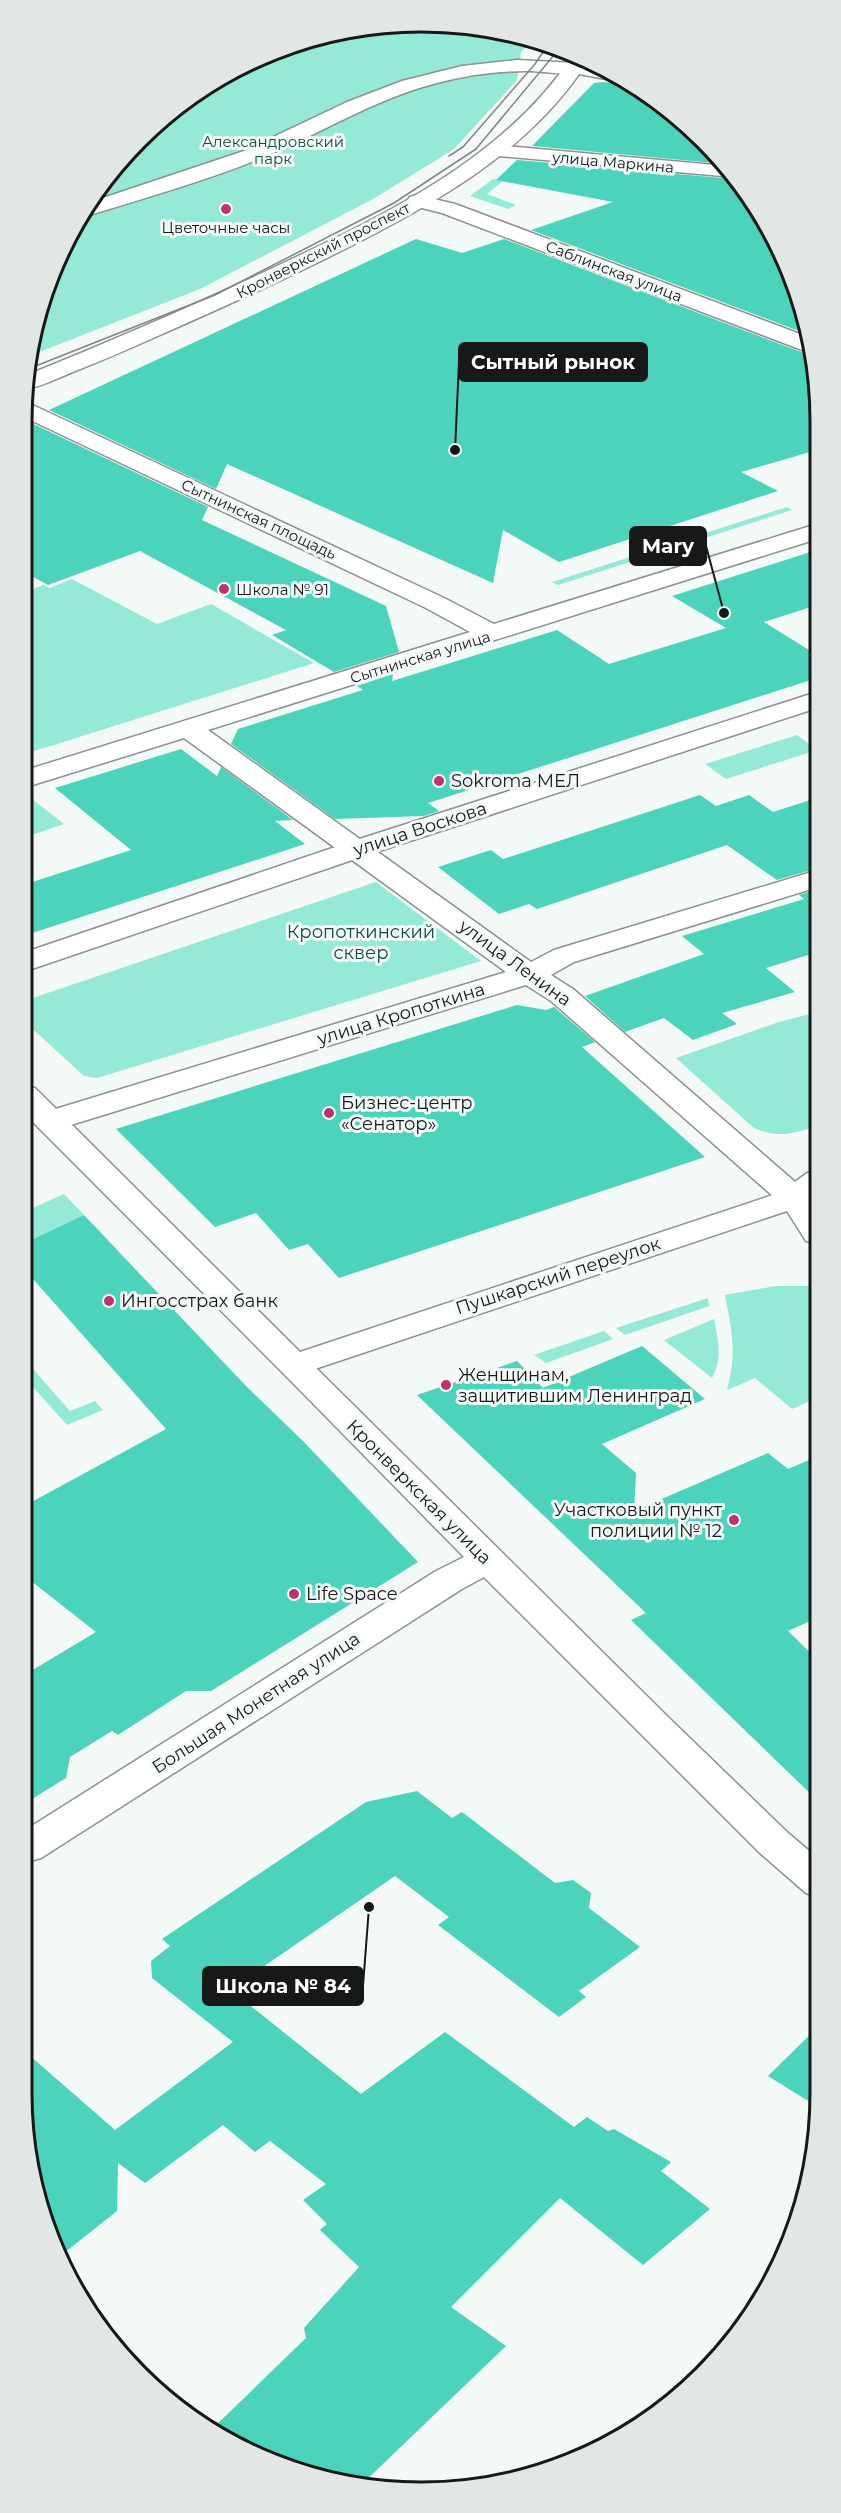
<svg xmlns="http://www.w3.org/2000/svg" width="841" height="2513" font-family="Montserrat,sans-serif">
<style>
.green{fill:#94e9d7}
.building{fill:#4bd3bb}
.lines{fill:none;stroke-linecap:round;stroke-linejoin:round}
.street-casing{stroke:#8c9290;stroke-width:3}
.secondary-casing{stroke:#8c9290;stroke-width:3}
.street{fill:#fff;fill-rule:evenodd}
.secondary{fill:#fff;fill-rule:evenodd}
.tram{stroke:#818685;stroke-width:1.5}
.poi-dot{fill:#bc336e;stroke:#f2f9f7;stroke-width:2}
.labels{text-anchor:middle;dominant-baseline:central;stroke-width:6;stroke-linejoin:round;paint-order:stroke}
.far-park-label{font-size:15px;fill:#124c42;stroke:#f2f9f7}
.far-street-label{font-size:15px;fill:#171919;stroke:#f2f9f7}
.far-poi-label{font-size:15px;fill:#171919;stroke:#f2f9f7}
.poi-label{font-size:18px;fill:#171919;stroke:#f2f9f7;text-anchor:start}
.street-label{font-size:18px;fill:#171919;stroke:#f2f9f7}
.park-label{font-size:18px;fill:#124c42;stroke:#f2f9f7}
.rim{fill:none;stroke:#171919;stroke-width:3}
.leader{fill:none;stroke:#171919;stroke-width:2}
.callout-dot{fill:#171919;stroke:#f2f9f7;stroke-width:2}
.callout{fill:#171919;stroke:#171919;stroke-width:2}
.callout-label{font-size:20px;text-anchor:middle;font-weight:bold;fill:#fff}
</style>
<rect width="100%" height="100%" fill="#f2f9f7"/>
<!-- green -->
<g class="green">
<polygon points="446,22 524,35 532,38 521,53 517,80 454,149 373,199 200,289 29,356 35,317 62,244 103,178 157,120 220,75 292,42 368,24"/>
<polygon points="493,179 503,181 487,194 516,205 508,209 470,196"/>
<polygon points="787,507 792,510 558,585 552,582"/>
<polygon points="72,579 157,624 211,604 314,663 22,755 22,593 43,585 50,588"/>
<polygon points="797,735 817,750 726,779 705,764"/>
<polygon points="28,796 64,824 23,838 23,798"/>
<polygon points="376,882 481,961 97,1078 84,1076 24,1021 24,1001"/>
<path d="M818,1012V1126C793,1133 779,1139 754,1128L676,1058L779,1022Z"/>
<polygon points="64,1194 84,1215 25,1243 24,1212"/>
<path d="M776,1286H818L819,1397L792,1409L755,1378L727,1390C737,1352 732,1332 725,1295Z"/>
<polygon points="708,1298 709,1306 625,1335 616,1328"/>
<path d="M714,1319C718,1341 723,1358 712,1378L664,1340Z"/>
<polygon points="604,1331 613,1339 546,1363 534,1355"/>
<polygon points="25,1360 70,1411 95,1401 103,1410 67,1425 25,1378"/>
</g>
<!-- building -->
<g class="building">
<polygon points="604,82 632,84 721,157 725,164 532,146 594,83"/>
<polygon points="517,160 734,179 789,267 807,334 531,230 613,202 496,180"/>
<polygon points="416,239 462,253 504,239 801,352 812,353 817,369 817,450 741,472 778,491 559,562 503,530 493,583 227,464 216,489 49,410"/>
<polygon points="27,421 208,507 202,520 386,606 399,652 334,672 272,635 286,630 140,551 48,585 22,571 21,423"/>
<polygon points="817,550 817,605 764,622 817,655 817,678 428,803 439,811 424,816 335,819 231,744 238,729 363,690 357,686 393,674 392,681 557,630 609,664 726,628 672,596"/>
<polygon points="181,749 217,776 221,767 293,820 275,821 305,844 23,936 23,885 131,850 55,788"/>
<polygon points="700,795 716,806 749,795 773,812 817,798 818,868 777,880 727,845 537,909 529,904 499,914 438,867 491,850 503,859"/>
<polygon points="818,889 818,952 766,968 795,992 722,1013 737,1024 693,1040 664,1018 625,1032 585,996 704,954 682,936 804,899 799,895"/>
<polygon points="517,1005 546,1010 554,1007 595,1042 582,1047 705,1157 339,1278 308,1244 289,1250 256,1213 215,1227 116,1129"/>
<polygon points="84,1215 246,1386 303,1441 418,1562 211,1691 186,1691 118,1735 112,1731 70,1757 66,1778 27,1802 26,1674 96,1632 26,1577 26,1505 166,1429 25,1270 25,1243"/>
<polygon points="642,1346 705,1399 602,1444 636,1473 634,1511 768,1453 788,1469 819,1456 819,1617 788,1631 819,1661 819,1802 631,1620 646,1613 417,1395 517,1361 543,1388"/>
<polygon points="417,1791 452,1818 462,1812 555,1883 573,1880 591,1893 589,1908 640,1947 579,1991 586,1997 559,2017 438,1925 449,1917 395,1876 260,1969 271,1979 242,1999 361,2094 445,2032 574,2127 587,2117 608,2131 614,2129 671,2162 661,2171 710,2209 643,2265 560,2198 451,2307 506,2346 360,2486 243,2451 211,2430 306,2338 304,2328 359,2267 320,2230 327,2224 303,2200 326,2184 270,2141 255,2152 223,2125 145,2183 118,2163 117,2211 59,2257 51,2245 29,2170 28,2054 115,2130 233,2042 152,1978 151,1961 170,1946 162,1939 366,1802"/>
<polygon points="820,2025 820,2092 818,2107 768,2076"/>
</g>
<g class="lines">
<defs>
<g id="street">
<path d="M517,60L575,63L581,64L584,68L581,72C565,76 544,71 527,71C497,71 466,75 437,83C378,98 326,130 271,154C212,179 151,196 90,215L79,216L88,203L244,151L347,102L402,81L462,66Z"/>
<polygon points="495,145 726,166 733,177 488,155 485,151 488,147"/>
<polygon points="417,195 455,204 808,337 812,351 802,350 442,213 410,205 407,201 410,197"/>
<path d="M24,401L444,598L494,624L817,524V539L208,730L531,962L554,950L818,870V887L574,962L551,975L573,989L795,1182L807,1173L818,1170V1195C806,1205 798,1209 783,1205L551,1001L526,985L61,1128L50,1130L39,1128L34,1121L39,1114L506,972L184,738L23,788V771L470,632L426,608L22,416Z"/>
<polygon points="294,1354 306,1358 668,1717 788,1833 820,1860 820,1898 806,1893 760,1853 484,1577 462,1589 41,1858 27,1862 27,1829 436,1571 464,1557 282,1372 277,1365 282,1358"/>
</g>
<g id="secondary">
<path d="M573,55L587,61L586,64L602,67L627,80L622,82L579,74C522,156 428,207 341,251C279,282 215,311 151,339C124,351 96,363 68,374C54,380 40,387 25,389L27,375C111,341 195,305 277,266C386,215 505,158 573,55Z"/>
<polygon points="817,692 817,708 364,856 23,972 23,953 344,844"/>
<polygon points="24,1086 35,1088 300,1352 794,1188 805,1191 818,1210 818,1244 806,1241 787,1211 294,1376 282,1372 24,1113"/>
</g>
</defs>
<!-- street casing -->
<use href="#street" class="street-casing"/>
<!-- secondary casing -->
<use href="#secondary" class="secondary-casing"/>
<!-- street -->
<use href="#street" class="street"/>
<!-- secondary -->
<use href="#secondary" class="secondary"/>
<!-- tram -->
<g class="tram">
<polyline points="449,156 463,147 535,64 548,45"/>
<polyline points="28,369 215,295 394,203 476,149 559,49"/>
</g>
</g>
<!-- markers -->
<g class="poi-dot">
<circle cx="226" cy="209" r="6"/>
<circle cx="224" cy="589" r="6"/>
<circle cx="439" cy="781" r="6"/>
<circle cx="329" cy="1113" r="6"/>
<circle cx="109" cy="1301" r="6"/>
<circle cx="446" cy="1385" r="6"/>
<circle cx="734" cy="1520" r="6"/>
<circle cx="294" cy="1594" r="6"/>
</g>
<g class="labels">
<!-- far-park labels -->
<g class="far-park-label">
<text x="273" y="141">Александровский<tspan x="273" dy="17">парк</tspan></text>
</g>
<!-- far-street labels -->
<g class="far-street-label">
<text transform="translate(613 162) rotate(5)">улица Маркина</text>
<text transform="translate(323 250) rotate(-27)">Кронверкский проспект</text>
<text transform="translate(614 271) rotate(21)">Саблинская улица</text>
<text transform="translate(259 519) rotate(25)">Сытнинская площадь</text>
<text transform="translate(420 657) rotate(-17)">Сытнинская улица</text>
</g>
<!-- far-poi labels -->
<g class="far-poi-label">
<text x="226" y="227">Цветочные часы</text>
<text x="236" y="589" text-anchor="start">Школа № 91</text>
</g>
<!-- poi labels -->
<g class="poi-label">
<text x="451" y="781">Sokroma МЕЛ</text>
<text x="341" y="1103">Бизнес-центр<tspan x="341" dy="21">«Сенатор»</tspan></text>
<text x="121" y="1301">Ингосстрах банк</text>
<text x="458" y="1375">Женщинам,<tspan x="458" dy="21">защитившим Ленинград</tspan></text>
<text x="722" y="1510" text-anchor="end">Участковый пункт<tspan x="722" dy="21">полиции № 12</tspan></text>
<text x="306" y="1594">Life Space</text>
</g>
<!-- street labels -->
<g class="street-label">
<text transform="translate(420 829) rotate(-18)">улица Воскова</text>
<text transform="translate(515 963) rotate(36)">улица Ленина</text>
<text transform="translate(401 1014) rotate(-17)">улица Кропоткина</text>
<text transform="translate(558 1276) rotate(-18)">Пушкарский переулок</text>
<text transform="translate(419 1492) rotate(45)">Кронверкская улица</text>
<text transform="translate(256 1703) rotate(-33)">Большая Монетная улица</text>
</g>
<!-- park labels -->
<g class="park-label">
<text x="361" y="932">Кропоткинский<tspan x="361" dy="21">сквер</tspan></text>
</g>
</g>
<!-- crop -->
<path d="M0 0H841V2513H0ZM421 32H421A389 389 0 0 1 810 421V2093A389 389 0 0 1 421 2482H421A389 389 0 0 1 32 2093V421A389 389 0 0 1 421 32Z" fill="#e0e7e5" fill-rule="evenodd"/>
<path class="rim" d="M421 32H421A389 389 0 0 1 810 421V2093A389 389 0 0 1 421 2482H421A389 389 0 0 1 32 2093V421A389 389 0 0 1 421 32Z"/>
<!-- callouts -->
<path class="leader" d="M455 450L459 362M724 613L706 546M369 1907L363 1986"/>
<g class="callout-dot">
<circle cx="455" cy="450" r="6"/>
<circle cx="724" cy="613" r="6"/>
<circle cx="369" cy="1907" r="6"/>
</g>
<g class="callout">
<rect x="459" y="343" width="188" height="38" rx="6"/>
<rect x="630" y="527" width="76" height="38" rx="6"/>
<rect x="203" y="1967" width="160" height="38" rx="6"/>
</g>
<g class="callout-label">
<text x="553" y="369">Сытный рынок</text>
<text x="668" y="553">Mary</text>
<text x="283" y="1993">Школа № 84</text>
</g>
</svg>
